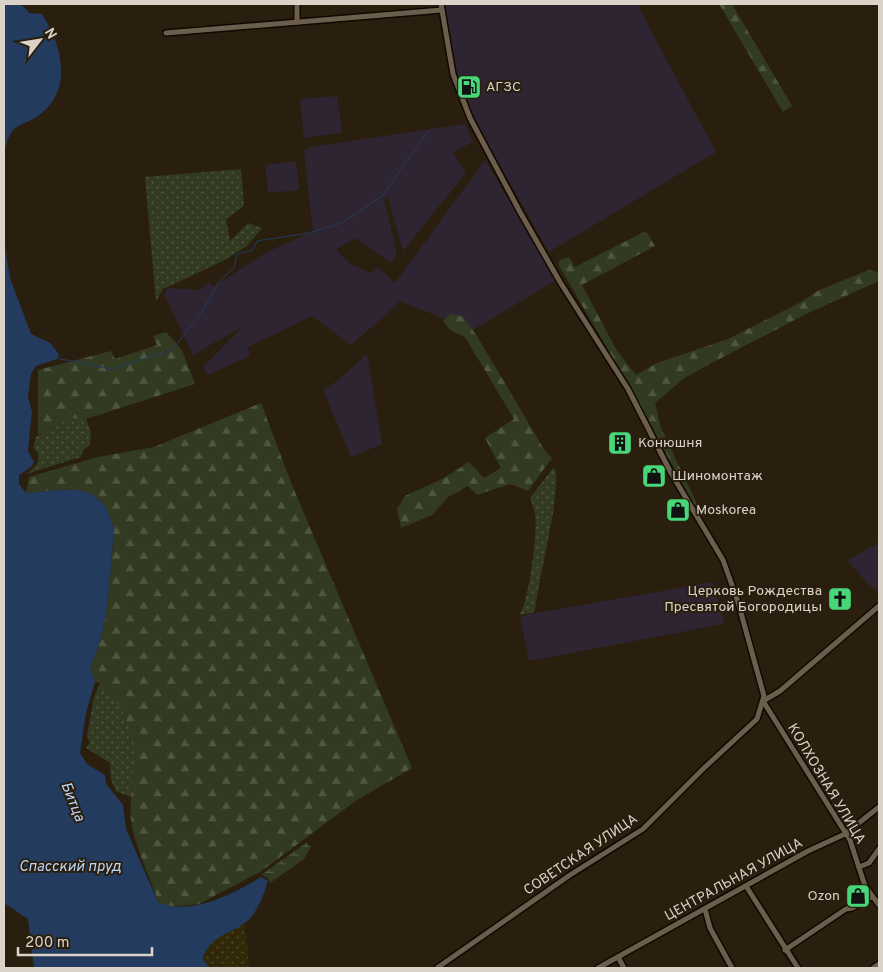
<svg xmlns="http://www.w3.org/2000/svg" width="883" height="972" font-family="Overpass,sans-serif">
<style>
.industrial{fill:#2e2432}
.grass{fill:url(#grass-dots)}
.forest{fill:url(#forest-firs)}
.wetland{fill:url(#wetland-marsh)}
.sand{fill:url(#sand-dots)}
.water{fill:#223b5e}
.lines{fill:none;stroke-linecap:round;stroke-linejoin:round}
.stream{stroke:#223b5e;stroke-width:1}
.minor-casing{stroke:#120800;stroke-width:8}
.minor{stroke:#6c5e4c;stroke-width:5}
.labels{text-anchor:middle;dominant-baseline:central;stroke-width:4;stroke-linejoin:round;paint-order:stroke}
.poi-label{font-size:14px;fill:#dbd3c8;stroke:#2a1f0e;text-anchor:start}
.street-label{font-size:14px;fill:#dbd3c8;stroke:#2a1f0e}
.water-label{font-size:15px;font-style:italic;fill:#bbd5fb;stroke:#2a1f0e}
</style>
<defs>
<pattern id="grass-dots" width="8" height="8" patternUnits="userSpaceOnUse" patternTransform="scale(1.25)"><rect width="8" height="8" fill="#323a22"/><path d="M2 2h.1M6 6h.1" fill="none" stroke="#4f5641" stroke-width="1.8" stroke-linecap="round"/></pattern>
<pattern id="forest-firs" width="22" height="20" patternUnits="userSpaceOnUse" patternTransform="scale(1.25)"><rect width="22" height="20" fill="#323a22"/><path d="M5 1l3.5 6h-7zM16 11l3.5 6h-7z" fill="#4f5641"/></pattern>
<pattern id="wetland-marsh" width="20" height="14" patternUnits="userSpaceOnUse" patternTransform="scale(1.25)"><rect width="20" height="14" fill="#323a22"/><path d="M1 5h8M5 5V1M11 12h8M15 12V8" fill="none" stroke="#4f5641"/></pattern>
<pattern id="sand-dots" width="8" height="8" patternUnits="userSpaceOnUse" patternTransform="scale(1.25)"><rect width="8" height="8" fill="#302806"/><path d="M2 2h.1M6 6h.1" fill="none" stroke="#4d4629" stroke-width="1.8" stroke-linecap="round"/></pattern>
</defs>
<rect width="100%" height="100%" fill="#2a1f0e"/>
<!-- industrial -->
<g class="industrial">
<polygon points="444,4 639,4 640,10 716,152 549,252 479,128 455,76"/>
<polygon points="337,96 342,133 304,138 300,99"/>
<polygon points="465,124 473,142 453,152 466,173 403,251 388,197 384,199 397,254 391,263 355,238 336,250 352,265 371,273 378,267 395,283 485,160 556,280 473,330 397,300 397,305 351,345 312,316 248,347 250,356 208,375 203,367 243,326 193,355 164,294 168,288 200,290 209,283 213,287 265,253 313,231 304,151 309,147"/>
<polygon points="296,161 299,190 268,193 265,165"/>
<polygon points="367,354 382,444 351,457 323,390 337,381"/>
<polygon points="879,543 879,592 870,586 847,560"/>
<polygon points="713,582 724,624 529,661 520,616"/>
</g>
<!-- grass -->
<g class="grass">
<polygon points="241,169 244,206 226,219 230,241 248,223 262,228 247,246 223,261 163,289 156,301 145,177"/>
<path d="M71,417L86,419L91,432L90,445L83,450L81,457L26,474C34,468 40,464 38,453L33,448L36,437Z"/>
<path d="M554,467C564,483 537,584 535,610L532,613L519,615C529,603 538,530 535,514C534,509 532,503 530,498Z"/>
<path d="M100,683C112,695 126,710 131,727C138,748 133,776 131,797L116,791L111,780L110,763L86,748L90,742L87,736L94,697Z"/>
</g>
<!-- forest -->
<g class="forest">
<polygon points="719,4 732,4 792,106 783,112"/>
<polygon points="646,231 655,246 582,285 617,351 636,375 657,363 728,339 803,301 819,290 869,270 879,273 879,281 806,314 706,366 683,379 655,403 661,428 697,504 694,506 643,410 558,264 560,260 569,257 575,267"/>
<polygon points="451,313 463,317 477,336 545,451 552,458 528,491 510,484 477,495 468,486 448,497 432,515 401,528 397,509 405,496 444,478 469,462 484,478 501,468 485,438 514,419 465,337 450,330 443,321"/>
<polygon points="166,332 182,350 195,384 86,419 71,418 38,435 38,370 111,351 115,359 157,345 153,336"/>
<path d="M261,403L292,485L412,768L357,800L260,872L199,904L169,907L158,902C150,877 137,851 132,826C129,811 131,794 133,780C137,736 130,715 100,683L95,682L90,668C110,626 109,577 114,531C103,478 68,490 26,493L29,477L98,457L154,447Z"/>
</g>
<!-- wetland -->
<polygon class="wetland" points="306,843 311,847 304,859 270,883 268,878 261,875"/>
<!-- sand -->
<path class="sand" d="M245,923L249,968H210L203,959C209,938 227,932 245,923Z"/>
<!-- water -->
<g class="water">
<path d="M4,4C15,4 22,2 29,13L42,14C61,44 73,86 43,112C19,132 13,116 4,154Z"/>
<path d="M4,240L10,278L31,334L50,343L59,354L57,359L36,366L31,374L28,397L32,412L28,451L34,462L31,467L19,475V484L26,493C69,490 103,478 114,531C109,577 110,626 90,668L95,682L86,713L80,753L87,764L105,775L106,784L123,805L126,829L158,902C189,917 234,894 261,877L268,881C264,894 257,914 246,922C229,935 209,936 203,959L210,968H34L28,919L4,903Z"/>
</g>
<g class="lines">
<!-- stream -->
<polyline class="stream" points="56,358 112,369 172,350 202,312 219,282 234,267 237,254 253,250 257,241 308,233 342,223 382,196 428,131"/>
<defs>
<g id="minor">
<polyline points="297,22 297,4"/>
<polyline points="166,33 442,10"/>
<polyline points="879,606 780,691 763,701 850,840 865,886 879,905"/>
<polyline points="859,867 869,863 879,849"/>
<polyline points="746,886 798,968"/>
<polyline points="705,909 710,928 732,968"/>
<polyline points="785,950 846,909 852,908 871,897"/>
<polyline points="618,957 624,968"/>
<polyline points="437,968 570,875 643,829 703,769 757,719 764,696 738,602 723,560 671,473 628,389 560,282 520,212 470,118 453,74 441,4"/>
<polyline points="598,968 808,851 845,834 879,807"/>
<polyline points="873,968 879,964"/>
</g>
</defs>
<!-- minor casing -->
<use href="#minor" class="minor-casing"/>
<!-- minor -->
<use href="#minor" class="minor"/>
</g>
<!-- icons -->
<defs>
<symbol id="fuel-square" viewBox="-11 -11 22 22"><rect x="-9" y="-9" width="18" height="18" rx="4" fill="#47d779" stroke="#2a1f0e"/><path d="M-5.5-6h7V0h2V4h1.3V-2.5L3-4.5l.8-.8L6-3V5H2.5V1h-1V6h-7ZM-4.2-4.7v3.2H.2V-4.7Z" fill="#111"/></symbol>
<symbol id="building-square" viewBox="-11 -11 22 22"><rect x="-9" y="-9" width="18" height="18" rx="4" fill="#47d779" stroke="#2a1f0e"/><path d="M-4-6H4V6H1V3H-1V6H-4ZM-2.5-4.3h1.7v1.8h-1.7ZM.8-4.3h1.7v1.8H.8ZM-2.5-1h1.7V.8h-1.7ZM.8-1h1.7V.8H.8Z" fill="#111"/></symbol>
<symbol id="shop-square" viewBox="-11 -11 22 22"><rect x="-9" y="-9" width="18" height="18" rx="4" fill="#47d779" stroke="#2a1f0e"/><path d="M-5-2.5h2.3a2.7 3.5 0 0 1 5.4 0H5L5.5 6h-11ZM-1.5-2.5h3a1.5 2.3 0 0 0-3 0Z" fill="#111"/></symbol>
<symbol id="church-square" viewBox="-11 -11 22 22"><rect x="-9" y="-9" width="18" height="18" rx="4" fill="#47d779" stroke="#2a1f0e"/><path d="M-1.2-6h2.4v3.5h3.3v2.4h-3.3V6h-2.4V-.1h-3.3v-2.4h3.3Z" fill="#111"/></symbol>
</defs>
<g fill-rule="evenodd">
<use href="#fuel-square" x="455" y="73" width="28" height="28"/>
<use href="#building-square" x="606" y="429" width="28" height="28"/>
<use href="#shop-square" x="640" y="462" width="28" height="28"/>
<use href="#shop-square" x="664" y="496" width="28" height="28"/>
<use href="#church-square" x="826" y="585" width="28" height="28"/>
<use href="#shop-square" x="844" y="882" width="28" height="28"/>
</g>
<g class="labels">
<!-- poi labels -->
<g class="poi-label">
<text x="486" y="87">АГЗС</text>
<text x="638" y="443">Конюшня</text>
<text x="672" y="476">Шиномонтаж</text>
<text x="696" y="510">Moskorea</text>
<text x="822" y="591" text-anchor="end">Церковь Рождества<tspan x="822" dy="16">Пресвятой Богородицы</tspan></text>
<text x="840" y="896" text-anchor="end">Ozon</text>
</g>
<!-- street labels -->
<g class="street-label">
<text transform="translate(826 784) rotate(59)">КОЛХОЗНАЯ УЛИЦА</text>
<text transform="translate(581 855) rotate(-34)">СОВЕТСКАЯ УЛИЦА</text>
<text transform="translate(734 880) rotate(-29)">ЦЕНТРАЛЬНАЯ УЛИЦА</text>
</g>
<!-- water labels -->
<g class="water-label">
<text transform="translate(72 802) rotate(68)">Битца</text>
<text x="70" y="867">Спасский пруд</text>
</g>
</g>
<!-- border -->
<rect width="883" height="972" fill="none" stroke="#dbd3c8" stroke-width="10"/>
<!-- north arrow -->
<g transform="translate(40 40) rotate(59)" stroke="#2a1f0e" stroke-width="4" paint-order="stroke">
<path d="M0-4L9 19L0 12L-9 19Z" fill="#dbd3c8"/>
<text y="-8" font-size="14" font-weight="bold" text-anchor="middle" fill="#dbd3c8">N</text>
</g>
<!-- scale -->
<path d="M18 947v8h134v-8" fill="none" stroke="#dbd3c8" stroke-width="2.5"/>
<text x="25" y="947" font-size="15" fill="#dbd3c8" stroke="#2a1f0e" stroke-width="4" paint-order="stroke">200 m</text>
</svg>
